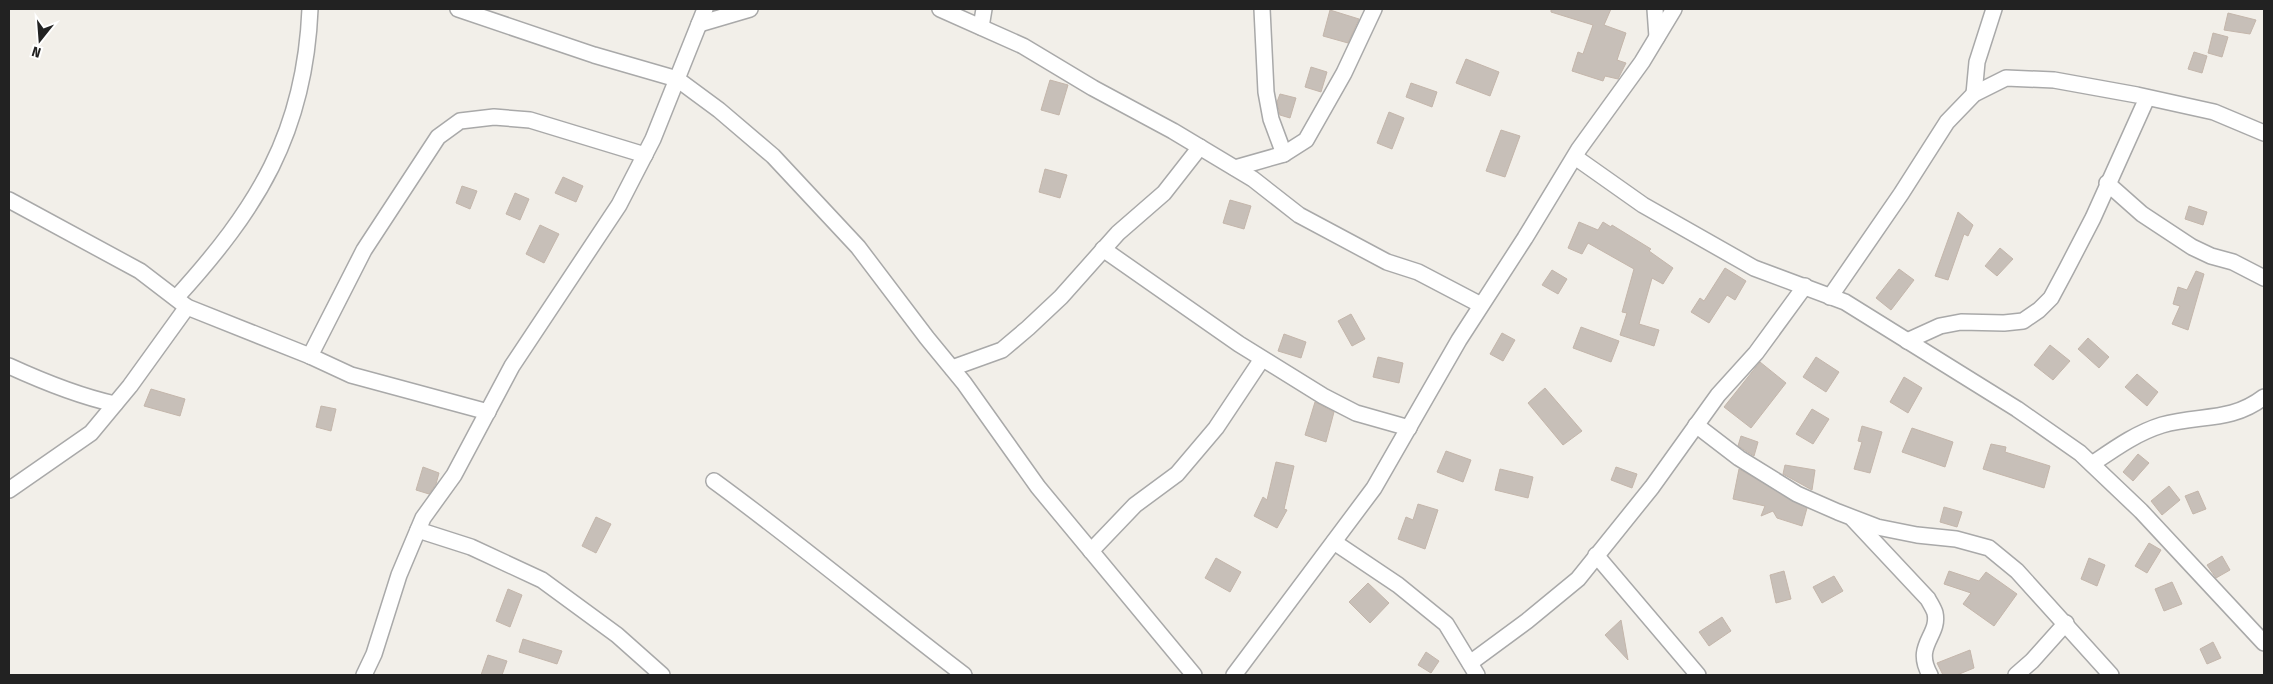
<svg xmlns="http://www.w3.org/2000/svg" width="2273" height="684" font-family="'Fira Sans Condensed',sans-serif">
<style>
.building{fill:#c7bfb8;stroke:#c4b6ab}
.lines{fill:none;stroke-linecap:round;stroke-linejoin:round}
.street-casing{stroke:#a9a9a9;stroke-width:18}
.street{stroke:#fff;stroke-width:15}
</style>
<rect width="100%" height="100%" fill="#f2efe9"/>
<!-- building -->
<g class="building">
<polygon points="1551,9 1611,9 1604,25 1626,33 1617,60 1626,63 1618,79 1605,76 1603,81 1572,71 1578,52 1583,54 1593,25 1551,12"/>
<polygon points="1330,10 1359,19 1348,43 1323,36"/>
<polygon points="2228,13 2256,20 2250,34 2224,30"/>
<polygon points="2213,33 2228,37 2222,57 2208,53"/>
<polygon points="2194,52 2207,56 2202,73 2188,69"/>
<polygon points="1466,59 1499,72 1490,96 1456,83"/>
<polygon points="1311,67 1327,72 1321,92 1305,87"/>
<polygon points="1050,80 1068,85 1059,115 1041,110"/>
<polygon points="1411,83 1437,92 1432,107 1406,97"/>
<polygon points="1280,94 1296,98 1290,118 1280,115 1277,102"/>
<polygon points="1389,112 1404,118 1392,149 1377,143"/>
<polygon points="1501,130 1520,136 1505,177 1486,171"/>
<polygon points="1045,169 1067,175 1060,198 1039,192"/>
<polygon points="563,177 583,186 576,202 555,193"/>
<polygon points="462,186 477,191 470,209 456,203"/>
<polygon points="515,193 529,199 520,220 506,214"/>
<polygon points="1230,200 1251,206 1244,229 1223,223"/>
<polygon points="2189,206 2207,212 2203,225 2185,219"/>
<polygon points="1958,212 1973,225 1968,236 1964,234 1948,280 1935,276"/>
<polygon points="1579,222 1598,230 1603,222 1611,227 1612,225 1651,249 1649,251 1673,268 1663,284 1652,278 1639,324 1659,330 1654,346 1620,335 1627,313 1622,312 1634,269 1588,243 1582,254 1568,248"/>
<polygon points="540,225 559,234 544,263 526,254"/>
<polygon points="2000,248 2013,259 1997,276 1985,266"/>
<polygon points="1725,268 1746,281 1735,300 1727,295 1709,323 1691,312 1700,298 1704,301"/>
<polygon points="1899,269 1914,280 1891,310 1876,298"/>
<polygon points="1552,270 1567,279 1558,294 1542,285"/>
<polygon points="2196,271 2204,274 2188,330 2172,324 2180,306 2173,304 2178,287 2187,290"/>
<polygon points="1351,314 1365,339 1352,346 1338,321"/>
<polygon points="1581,327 1619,341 1611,362 1573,348"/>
<polygon points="1502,333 1515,340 1503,361 1490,354"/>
<polygon points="1284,334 1306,342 1301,358 1278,351"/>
<polygon points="2088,338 2109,357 2099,368 2078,349"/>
<polygon points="2050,345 2070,361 2053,380 2034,365"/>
<polygon points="1378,357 1403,363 1399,383 1373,377"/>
<polygon points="1816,357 1839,372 1826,392 1803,377"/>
<polygon points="1760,362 1786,383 1751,428 1724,407"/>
<polygon points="2137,374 2158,392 2147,406 2125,387"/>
<polygon points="1904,377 1922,388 1908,413 1890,402"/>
<polygon points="1545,388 1582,431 1563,445 1528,403"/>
<polygon points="151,389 185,399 180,416 144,406"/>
<polygon points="1315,402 1334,412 1326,442 1305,435"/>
<polygon points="321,406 336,409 331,431 316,427"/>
<polygon points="1812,409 1829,419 1813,444 1796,434"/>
<polygon points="1862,426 1882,432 1870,473 1854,469 1862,442 1858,441"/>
<polygon points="1912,428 1953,442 1945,467 1902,452"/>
<polygon points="1741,436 1758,442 1754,456 1738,446"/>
<polygon points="1991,444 2006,447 2005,452 2050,466 2044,488 1983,469"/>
<polygon points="1446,451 1471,460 1463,482 1437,472"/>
<polygon points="2138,454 2149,463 2133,481 2123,472"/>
<polygon points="1276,462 1294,466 1284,509 1287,510 1277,528 1254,516 1263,497 1267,500"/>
<polygon points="1785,465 1815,470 1812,490 1783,474"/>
<polygon points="423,467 439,473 436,484 429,494 416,490"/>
<polygon points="1616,467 1637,474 1632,488 1611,480"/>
<polygon points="1500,469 1533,477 1528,498 1495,490"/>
<polygon points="1739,469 1807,508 1802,526 1777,518 1773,511 1761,516 1765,506 1733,499"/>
<polygon points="2169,486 2180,500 2162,515 2151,501"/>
<polygon points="2198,491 2206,509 2193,514 2185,496"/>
<polygon points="1418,504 1438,510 1425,549 1398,539 1406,517 1413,520"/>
<polygon points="1944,507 1962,512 1957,527 1940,522"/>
<polygon points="596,517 611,524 596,553 582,546"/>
<polygon points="2149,543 2161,550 2147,573 2135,566"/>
<polygon points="2222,556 2230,570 2216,578 2207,565"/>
<polygon points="1216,558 1241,572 1230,592 1205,578"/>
<polygon points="2089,558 2105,565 2097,586 2081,579"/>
<polygon points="1784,571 1791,599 1776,603 1770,575"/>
<polygon points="1949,571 1979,581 1986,572 2017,594 1994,626 1963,604 1971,593 1944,584"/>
<polygon points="1834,576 1843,591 1822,603 1813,587"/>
<polygon points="2172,582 2182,604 2164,611 2155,589"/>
<polygon points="1368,583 1389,603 1370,623 1349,602"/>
<polygon points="508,589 522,595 510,627 496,621"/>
<polygon points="1722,617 1731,631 1709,646 1699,632"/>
<polygon points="1621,620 1628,660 1605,635"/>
<polygon points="523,639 562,651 557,664 519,652"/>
<polygon points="2213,642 2221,658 2207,664 2200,649"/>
<polygon points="1970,650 1974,668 1957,675 1943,675 1937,663"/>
<polygon points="1426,652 1439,661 1431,673 1418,665"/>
<polygon points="488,655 507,661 502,675 481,675"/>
</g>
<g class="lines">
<defs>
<g id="street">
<polyline points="458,9 594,55 677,79 719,110 773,156 858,247 927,338 964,383 1038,487 1194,675"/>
<polyline points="940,9 1023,46 1093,88 1173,131 1253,179 1299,215 1387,262 1418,272 1481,305"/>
<polyline points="1262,9 1266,92 1271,119 1284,154"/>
<polyline points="1655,9 1657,37"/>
<polyline points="699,24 750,9"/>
<polyline points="981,27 984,9"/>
<polyline points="1974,94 1977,62 1994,9"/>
<polyline points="1575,157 1643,205 1754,268 1845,302 2017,409 2080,453 2141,511 2264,643"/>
<polyline points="1235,168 1284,154 1306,140 1344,73 1374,9"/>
<polyline points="2107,183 2142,214 2192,247 2211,256 2233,262 2264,278"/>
<polyline points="9,200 140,271 187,307 310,356 351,375 488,412"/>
<polyline points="1103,249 1239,344 1323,396 1356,413 1409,428"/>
<polyline points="1830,297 1901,194 1947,122 1974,94 2006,78 2054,80 2137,95 2214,112 2264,133"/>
<path d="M176,298C257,209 305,133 310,9"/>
<polyline points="1907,341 1940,326 1961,322 2004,323 2023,321 2039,310 2051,298 2066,270 2093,218 2147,98"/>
<polyline points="310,356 364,250 438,137 460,121 494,117 530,120 645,155"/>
<path d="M9,366C44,382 78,396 115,404"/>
<polyline points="952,368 1002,350 1028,328 1061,297 1118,233 1164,193 1200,147"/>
<polyline points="1696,425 1739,458 1797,494 1838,512 1877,527 1917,535 1956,539 1989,548 2017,571 2111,675"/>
<path d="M2092,464C2114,449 2136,433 2162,425C2199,414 2230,423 2264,397"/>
<path d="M714,481C799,543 880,611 964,675"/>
<polyline points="9,490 91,433 130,386 187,307"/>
<path d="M1853,519L1928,599C1930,603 1934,609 1935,613C1940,636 1913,645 1930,675"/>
<polyline points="418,530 471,547 542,580 617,635 662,675"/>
<polyline points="1334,542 1398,585 1446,624 1477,675"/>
<polyline points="1091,551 1135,505 1177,474 1216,428 1262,359"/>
<polyline points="1596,555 1698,675"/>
<polyline points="1470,663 1527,621 1578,579 1652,487 1718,395 1756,353 1805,286"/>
<polyline points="364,675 374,654 399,575 423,518 454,475 512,366 619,205 653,139 705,9"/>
<polyline points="1234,675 1374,488 1459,340 1525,238 1579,149 1642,62 1674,9"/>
<polyline points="2016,675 2032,661 2066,623"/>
</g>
</defs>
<!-- street casing -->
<use href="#street" class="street-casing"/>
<!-- street -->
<use href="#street" class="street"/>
</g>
<!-- border -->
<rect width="2273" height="684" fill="none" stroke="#222222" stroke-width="20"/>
<!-- north arrow -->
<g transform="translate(40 40) rotate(197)" stroke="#ffffff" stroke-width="4" paint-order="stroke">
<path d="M0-4L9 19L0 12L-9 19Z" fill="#222222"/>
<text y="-8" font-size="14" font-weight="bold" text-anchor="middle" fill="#222222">N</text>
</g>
</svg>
